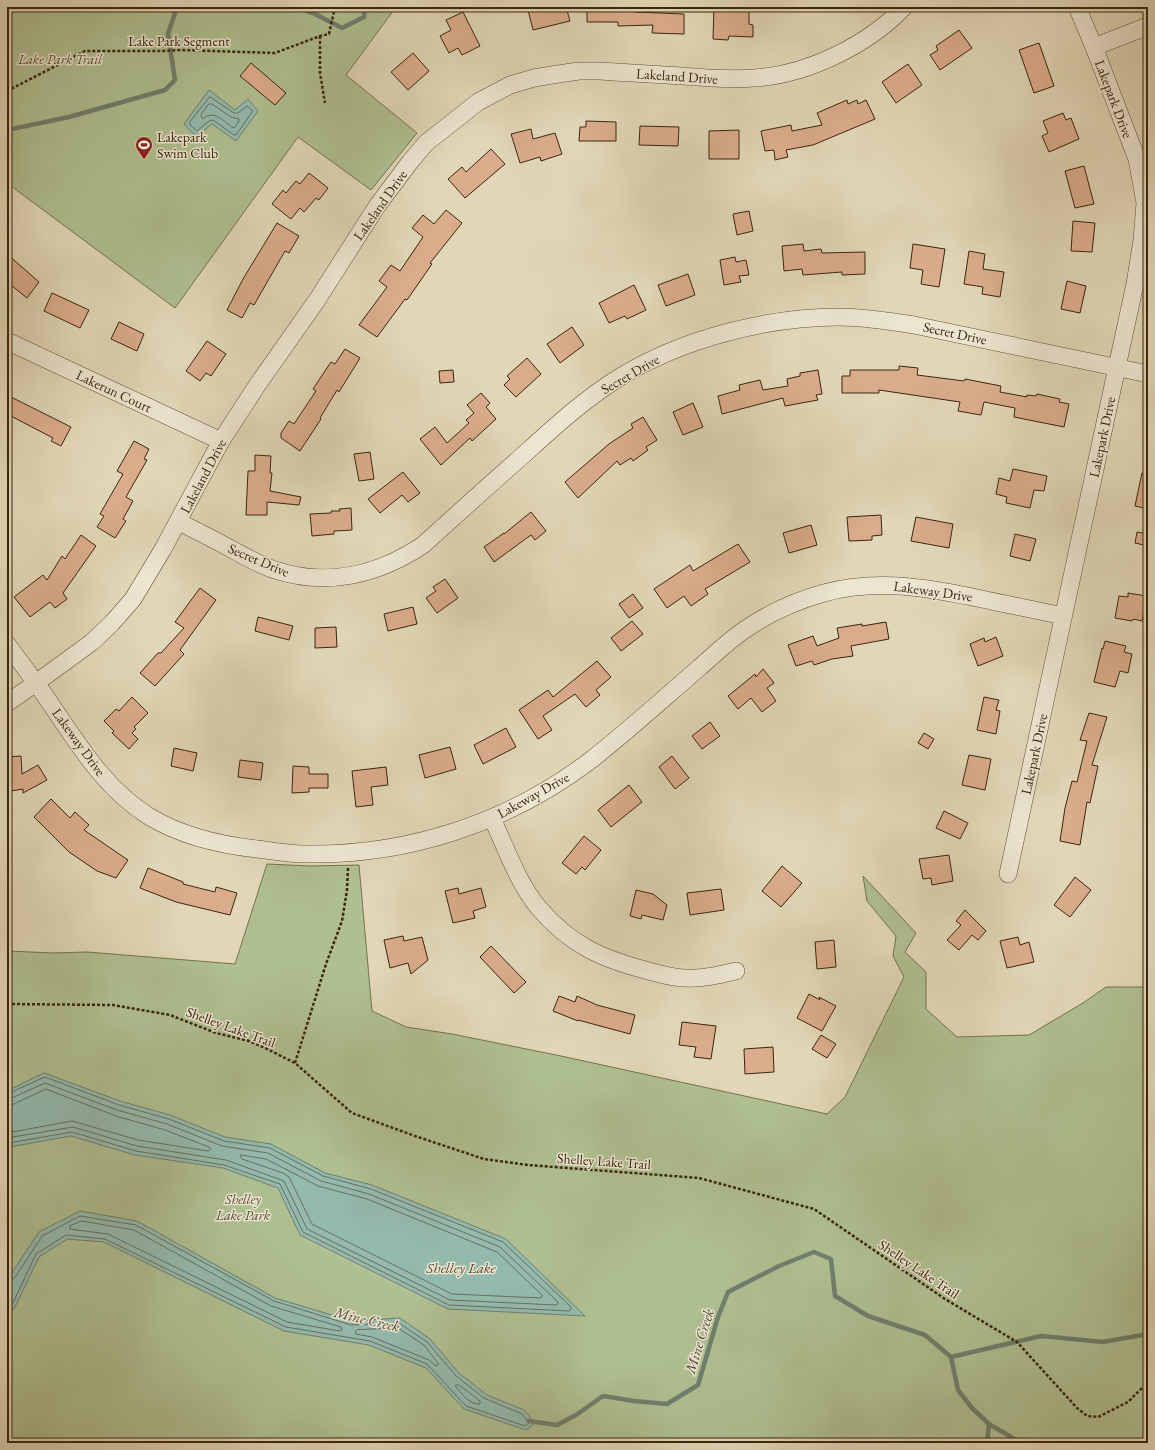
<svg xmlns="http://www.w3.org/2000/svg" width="1155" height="1450" font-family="'EB Garamond',serif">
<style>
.green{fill:#afbf91;stroke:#74724f}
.water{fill:#94baae;stroke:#707f6e}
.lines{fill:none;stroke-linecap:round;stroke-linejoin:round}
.shore{stroke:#67705e;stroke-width:1}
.stream{stroke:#707f6e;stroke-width:4.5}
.building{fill:#dbac8c;stroke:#3a260d}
.street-casing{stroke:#645238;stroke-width:18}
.path{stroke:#3a260d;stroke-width:2.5;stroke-dasharray:3 2;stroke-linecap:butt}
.street{stroke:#ece5d0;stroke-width:17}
.labels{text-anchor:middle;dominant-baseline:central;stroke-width:3;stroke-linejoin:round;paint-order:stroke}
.street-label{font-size:14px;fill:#3a260d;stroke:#ece5d0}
.park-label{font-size:14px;font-style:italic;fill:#574c2e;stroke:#ece5d0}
.poi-label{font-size:14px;fill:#3a260d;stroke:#ece5d0;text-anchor:start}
.water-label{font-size:15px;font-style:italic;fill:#504b35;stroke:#ece5d0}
</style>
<rect width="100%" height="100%" fill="#e1d7b7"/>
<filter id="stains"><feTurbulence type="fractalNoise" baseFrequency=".005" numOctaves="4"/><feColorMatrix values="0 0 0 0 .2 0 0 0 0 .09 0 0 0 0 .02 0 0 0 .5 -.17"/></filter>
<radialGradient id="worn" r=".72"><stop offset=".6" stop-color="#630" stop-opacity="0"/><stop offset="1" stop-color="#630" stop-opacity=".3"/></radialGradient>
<!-- green -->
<g class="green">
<polygon points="7,7 396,7 346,75 417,133 371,190 298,137 175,308 7,183"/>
<polygon points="267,864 310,866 359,865 372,1011 406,1027 452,1034 561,1056 827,1114 845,1097 904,977 893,956 896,936 867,901 863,876 916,933 905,952 926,972 926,1009 957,1037 1029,1035 1083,1003 1106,987 1148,987 1148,1443 7,1443 7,951 54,953 87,952 235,964"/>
</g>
<!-- water -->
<g class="water">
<polygon points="209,90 235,110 248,99 258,111 236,141 212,124 196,137 184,124"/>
<polygon points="44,1073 120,1101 170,1115 225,1137 271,1144 325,1173 372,1185 506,1239 585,1316 448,1309 300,1235 278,1188 223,1168 135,1155 71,1136 15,1146 7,1149 7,1091"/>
<polygon points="80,1211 137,1221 275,1298 352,1321 400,1318 430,1339 459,1373 487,1395 524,1410 535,1423 526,1430 464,1409 426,1368 369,1345 284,1331 104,1242 67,1239 39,1257 16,1305 7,1318 7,1280 39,1232"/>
</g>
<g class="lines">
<!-- shore -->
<g class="shore">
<polygon points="210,97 234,113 238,113 247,106 252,110 252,112 236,135 234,135 213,120 209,121 197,131 190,125 190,122"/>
<path d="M209,104H212L231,117L239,119V121L235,127L233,128C224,121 214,110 204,118H202L201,115Z"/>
<polyline points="7,1094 45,1077 119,1105 169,1119 224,1141 270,1148 323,1176 371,1189 503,1242 571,1307 571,1309 569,1311 449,1305 303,1232 280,1184 224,1165 136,1151 72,1132 14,1142 7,1145"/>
<polyline points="7,1099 12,1098 45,1083 117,1110 167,1124 222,1146 268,1153 321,1181 369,1194 500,1247 558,1302 558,1304 556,1305 450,1300 307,1229 284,1181 226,1160 137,1146 73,1127 13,1137 7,1139"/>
<polyline points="7,1105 14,1104 46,1089 116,1116 165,1130 209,1147 211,1149 208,1151 138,1140 72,1121 7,1133"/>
<polygon points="241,1155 266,1159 318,1186 367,1199 497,1252 542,1295 542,1297 541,1298 452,1294 312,1224 289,1177 283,1173 242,1159"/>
<polygon points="82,1221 134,1230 271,1306 341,1327 342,1330 340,1331 287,1322 108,1234 70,1229 70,1226"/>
<polyline points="7,1282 11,1281 16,1276 42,1236 80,1216 136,1225 274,1301 351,1325 399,1323 427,1342 456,1376 484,1398 522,1414 529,1423 525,1426 466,1406 427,1364 370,1341 286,1327 105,1239 66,1235 36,1254 13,1303 7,1311"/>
<polygon points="398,1328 424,1345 438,1363 438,1365 436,1366 429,1360 372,1337 356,1334 355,1332 357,1330"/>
<path d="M456,1385H459L480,1401V1404C470,1405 463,1395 456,1387Z"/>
</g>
<!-- stream -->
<g class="stream">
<polyline points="295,7 313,13 342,28 364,17 365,7"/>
<polyline points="7,130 69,117 165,90 175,80 168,34 177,7"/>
<polyline points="951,1357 1041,1336 1103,1342 1148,1334"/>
<polyline points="529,1421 557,1425 576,1415 603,1396 634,1401 667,1404 698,1385 718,1317 728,1292 779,1266 814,1252 831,1259 835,1296 868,1316 925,1335 951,1357 958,1390 972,1408 989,1424 1021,1443"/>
<polyline points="987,1443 989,1424"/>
</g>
</g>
<!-- building -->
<g class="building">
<polygon points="538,7 566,7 570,21 533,30 528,10"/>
<polygon points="587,7 635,7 635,12 684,14 684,34 652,33 653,25 618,26 618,22 587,22"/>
<polygon points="714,7 731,7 731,9 749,9 749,24 753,25 753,37 729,36 728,40 713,39"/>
<polygon points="463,12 480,46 462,55 458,48 449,53 440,36 451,30 446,20"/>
<polygon points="959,30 972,48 940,70 930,55 938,50 936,46"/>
<polygon points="1039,43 1054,86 1034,93 1019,50"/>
<polygon points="413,53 429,71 408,90 391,72"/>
<polygon points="251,63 286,93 275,105 240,76"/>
<polygon points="908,64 922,85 896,103 882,82"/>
<polygon points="847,100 848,104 857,100 858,104 866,100 875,119 813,145 786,150 788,157 775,160 774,150 765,151 761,131 791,125 792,131 822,125 817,113"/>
<polygon points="1063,113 1066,120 1071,118 1079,139 1049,152 1042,136 1048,133 1043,121"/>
<polygon points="586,121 616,122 616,141 579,141 580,127 586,127"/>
<polygon points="640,126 679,127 678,146 639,145"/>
<polygon points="531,129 533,139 555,133 562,154 541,161 540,157 520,163 511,134"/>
<polygon points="739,130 739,159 709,159 709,131"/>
<polygon points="491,149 505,164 465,198 448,179 462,167 466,172"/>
<polygon points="1084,166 1094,204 1075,208 1065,171"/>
<polygon points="309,173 328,188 319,200 316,198 304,212 300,208 291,219 272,204 283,190 286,193 296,181 300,184"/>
<polygon points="446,210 462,223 430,263 432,264 407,300 405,299 377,337 359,325 387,287 379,281 391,265 400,271 423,237 412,228 423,215 434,224"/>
<polygon points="749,211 753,231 737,235 733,214"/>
<polygon points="1073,221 1095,223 1092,252 1071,251"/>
<polygon points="277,223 299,236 289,253 285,251 254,305 250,303 242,318 227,310 243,279"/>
<polygon points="803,244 804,251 821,249 822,253 865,252 865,274 842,275 842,272 803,275 802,269 784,271 782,246"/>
<polygon points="913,244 945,249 939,287 921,284 923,270 910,268"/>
<polygon points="969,251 985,254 983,269 1004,272 1000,297 982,294 983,287 964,284"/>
<polygon points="7,254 39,282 27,298 7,282"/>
<polygon points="735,257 736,262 746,260 749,275 739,276 741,282 724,285 720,260"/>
<polygon points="688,274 695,295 666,306 658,285"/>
<polygon points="1067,281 1086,286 1080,313 1061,309"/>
<polygon points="634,285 646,310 627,319 625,316 609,323 599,303"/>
<polygon points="52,293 89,310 80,328 44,311"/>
<polygon points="119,322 144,334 137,351 111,339"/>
<polygon points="572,327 584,345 560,363 547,344"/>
<polygon points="207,341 226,354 211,376 206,373 200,381 186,371"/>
<polygon points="345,349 360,358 339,392 337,390 320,418 321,419 300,451 281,438 281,433 289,421 294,424 316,391 313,389 331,362 335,364"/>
<polygon points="527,358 541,374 516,397 504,385 510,379 507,376"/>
<polygon points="899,366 918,368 917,375 964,381 965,379 1001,386 1000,392 1027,397 1027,395 1036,396 1037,394 1060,399 1059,402 1069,404 1064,427 1014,417 1015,408 984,402 981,415 958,411 960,402 879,390 879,393 842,393 842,376 850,376 850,370 899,370"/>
<polygon points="453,370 454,382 440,383 439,371"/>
<polygon points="818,370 822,394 816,395 818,400 785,406 783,398 722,414 718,396 740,390 739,385 760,380 763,390 788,386 787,379 800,376 800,373"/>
<polygon points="481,393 490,403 486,407 496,419 472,441 470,438 441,465 420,439 435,427 447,443 469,423 466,420 474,413 467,405"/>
<polygon points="7,395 71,427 61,446 51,441 53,438 7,414"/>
<polygon points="693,403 703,427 683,435 673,412"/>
<polygon points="643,417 657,440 646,447 648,450 633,461 631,458 620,465 617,461 578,498 565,482 609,444 633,428 631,424"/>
<polygon points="134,441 149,449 144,459 147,460 126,497 133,501 123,519 126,521 115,538 97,527 104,516 100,514 123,474 117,471"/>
<polygon points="370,452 374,479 359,481 354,454"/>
<polygon points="255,455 271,456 270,473 272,473 270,491 301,497 299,505 267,502 267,515 246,515 248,471 255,471"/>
<polygon points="1013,469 1047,476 1044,491 1034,490 1030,508 1006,503 1007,497 996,494 999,478 1010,481"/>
<polygon points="403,472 420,493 408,502 402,495 380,513 368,499"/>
<polygon points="1142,473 1148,473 1148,509 1135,506"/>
<polygon points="351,508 352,530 334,531 334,534 312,536 310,514 331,513 331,511 340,511 339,509"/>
<polygon points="531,512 546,531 535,540 531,535 494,562 484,547 504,533 504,534"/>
<polygon points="881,515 882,535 872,536 872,540 849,541 847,517"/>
<polygon points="916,517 953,524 949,548 911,541"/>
<polygon points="811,525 817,545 789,553 783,533"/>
<polygon points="1137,532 1148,534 1148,546 1135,543"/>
<polygon points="1015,534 1036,539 1030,561 1010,556"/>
<polygon points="81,535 96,546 63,593 67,599 55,608 50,602 30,617 14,597 43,575 47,580 62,556 65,559"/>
<polygon points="738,544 750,562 705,589 708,594 691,606 684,596 667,608 654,589 690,565 693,571"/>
<polygon points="445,579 458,598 437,613 426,598 436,591 433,587"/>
<polygon points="200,588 216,600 180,650 184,654 155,686 140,673 158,653 161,653 184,628 175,622"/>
<polygon points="1128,593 1147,596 1142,621 1133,619 1132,621 1115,618 1119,596 1128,597"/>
<polygon points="633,594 643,608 629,618 619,604"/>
<polygon points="413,607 417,624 388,631 384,614"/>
<polygon points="258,617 293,626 289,640 255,631"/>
<polygon points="632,621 643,634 621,651 611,638"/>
<polygon points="886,622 889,639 851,646 853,656 832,659 814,665 812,661 796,666 788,645 813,636 817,646 839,638 837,628 862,624 862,626"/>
<polygon points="336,627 337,647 315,648 315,628"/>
<polygon points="996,637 1003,656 978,666 970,644 984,638 985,642"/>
<polygon points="1105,641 1126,646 1124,652 1132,654 1128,673 1120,671 1115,687 1094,682 1102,648 1103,649"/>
<polygon points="597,661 611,677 596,690 600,695 586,707 575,694 543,716 552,730 538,739 519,710 548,690 553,697"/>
<polygon points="763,669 774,683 767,688 776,701 762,712 751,698 738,709 728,696 755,674 756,677"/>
<polygon points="132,697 148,713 134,727 136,729 132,733 138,739 129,749 112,733 114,731 104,721 116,709 119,711"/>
<polygon points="984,697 999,700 996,710 1000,711 996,734 977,730"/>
<polygon points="1089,713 1107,717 1092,765 1098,766 1090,803 1087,802 1080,845 1060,841 1065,808 1072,781 1077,782 1087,741 1080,740"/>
<polygon points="710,722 720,736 702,749 692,736"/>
<polygon points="506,728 516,747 483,764 474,745"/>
<polygon points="924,733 934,739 928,749 918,743"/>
<polygon points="450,747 456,769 425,778 419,755"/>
<polygon points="174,748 197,753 193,771 171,766"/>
<polygon points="969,755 991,759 985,790 962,785"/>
<polygon points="21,756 22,774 38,765 47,780 23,793 23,789 11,791 10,786 7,786 7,757"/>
<polygon points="672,756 689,778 675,789 659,767"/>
<polygon points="240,760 263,763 261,780 238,777"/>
<polygon points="293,766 309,767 309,774 328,774 328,788 309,788 309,792 292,793"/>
<polygon points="386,767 388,785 371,787 373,805 356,807 352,771"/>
<polygon points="629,785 642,802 611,827 598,810"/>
<polygon points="51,799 70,818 75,812 89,825 84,830 128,860 116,878 97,871 69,852 34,817"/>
<polygon points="944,811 968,823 960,839 936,828"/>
<polygon points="584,836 601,850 585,870 582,867 576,874 562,863"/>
<polygon points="949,855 953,881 932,885 931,878 923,879 919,859"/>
<polygon points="782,866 802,883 781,907 762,891"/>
<polygon points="148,868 183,882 183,884 215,892 216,887 237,893 230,915 176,902 140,888"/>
<polygon points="1075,877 1091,890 1070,917 1054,905"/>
<polygon points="458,888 459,894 481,888 486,907 473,911 475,918 453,923 445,891"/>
<polygon points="721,889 724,910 690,915 687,893"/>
<polygon points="636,890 653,894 667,905 663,920 642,915 641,919 630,916"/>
<polygon points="965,910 986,931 978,940 972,935 959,950 947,940 961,925 956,921"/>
<polygon points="403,936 404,941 422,937 428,960 411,974 408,963 390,968 384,940"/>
<polygon points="1018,937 1020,945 1029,942 1034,962 1007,968 1000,941"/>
<polygon points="834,940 836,967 817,969 815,942"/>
<polygon points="491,946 526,982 514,993 480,957"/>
<polygon points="809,994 820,1000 819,997 836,1006 822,1031 797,1018"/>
<polygon points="559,996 575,1002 577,996 597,1005 635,1015 630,1034 578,1020 578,1021 553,1011"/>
<polygon points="682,1022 716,1026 711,1059 694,1057 696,1047 679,1045"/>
<polygon points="821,1035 836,1044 827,1058 812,1049"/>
<polygon points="773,1047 774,1072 745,1074 744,1049"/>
</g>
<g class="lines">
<defs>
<g id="street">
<path d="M904,7C868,45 807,75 754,78C730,80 706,78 681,76C654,74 627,73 600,71H579L558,74L534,78L510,85L478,102L426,143L410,162L377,206L317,300L258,384L221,441L163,549L133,599L112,623L92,642L36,683C71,731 98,785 150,817C182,836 220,845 257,849C272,851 288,854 304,854C408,856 508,823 591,760C628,731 663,699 699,668C715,654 731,638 749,627C771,612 799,600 824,593C877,578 930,588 982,599C1009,605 1036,610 1063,616"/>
<polyline points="1094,47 1143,28 1148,25"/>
<polyline points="7,341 221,441"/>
<path d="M179,522C197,531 215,540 233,550C246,557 260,565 275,570C327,587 378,575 423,545C455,516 487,487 520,458C552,429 583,400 620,377C682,339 767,317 839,317C864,317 889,321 914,325L1148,374"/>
<polyline points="7,644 36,683 7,703"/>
<path d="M492,818C505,846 518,883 538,907C570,945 602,959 649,971C660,974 673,978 685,978C702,979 719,975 736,971"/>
<polyline points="1008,874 1117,367 1135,284 1142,240 1145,203 1137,159 1094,47 1077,7"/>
</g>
</defs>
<!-- street casing -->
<use href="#street" class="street-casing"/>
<!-- path -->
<g class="path">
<polyline points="320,36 320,73 325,103"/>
<polyline points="7,91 85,51 162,51 181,50 275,53 320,36 329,34 335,7"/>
<polyline points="7,1004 113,1005 170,1015 216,1033 249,1041 263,1047 295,1063 352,1113 415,1136 484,1159 528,1165 699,1178 814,1209 945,1299 1017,1342 1077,1408 1087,1416 1098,1417 1128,1402 1148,1382"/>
<polyline points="295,1063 326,964 342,921 347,890 348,868"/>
</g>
<!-- street -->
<use href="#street" class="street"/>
</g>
<!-- icons -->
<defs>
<symbol id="stadium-pin" viewBox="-11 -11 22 30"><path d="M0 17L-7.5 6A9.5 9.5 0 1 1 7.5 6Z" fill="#8f2418" stroke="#ece5d0"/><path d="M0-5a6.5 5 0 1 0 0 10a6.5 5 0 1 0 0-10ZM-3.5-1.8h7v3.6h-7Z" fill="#fff"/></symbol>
</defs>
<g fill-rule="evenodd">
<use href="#stadium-pin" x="134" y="135" width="20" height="27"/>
</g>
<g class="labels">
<!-- street labels -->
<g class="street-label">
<text x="179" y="41">Lake Park Segment</text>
<text transform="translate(677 76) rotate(4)">Lakeland Drive</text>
<text transform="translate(1114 99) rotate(69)">Lakepark Drive</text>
<text transform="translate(380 205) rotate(-55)">Lakeland Drive</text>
<text transform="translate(955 333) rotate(12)">Secret Drive</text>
<text transform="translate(630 374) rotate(-30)">Secret Drive</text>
<text transform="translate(114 391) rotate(25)">Lakerun Court</text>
<text transform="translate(1102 437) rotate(-78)">Lakepark Drive</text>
<text transform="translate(203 476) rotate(-62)">Lakeland Drive</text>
<text transform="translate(259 560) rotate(23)">Secret Drive</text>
<text transform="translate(933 591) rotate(8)">Lakeway Drive</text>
<text transform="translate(79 742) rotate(54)">Lakeway Drive</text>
<text transform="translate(1034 754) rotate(-78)">Lakepark Drive</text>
<text transform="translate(533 795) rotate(-29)">Lakeway Drive</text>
<text transform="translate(231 1027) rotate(20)">Shelley Lake Trail</text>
<text transform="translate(604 1161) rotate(4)">Shelley Lake Trail</text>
<text transform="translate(919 1269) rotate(34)">Shelley Lake Trail</text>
</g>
<!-- park labels -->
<g class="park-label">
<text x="60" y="59">Lake Park Trail</text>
<text x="243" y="1199">Shelley<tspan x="243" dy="16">Lake Park</tspan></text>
</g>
<!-- poi labels -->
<g class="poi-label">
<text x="157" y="137">Lakepark<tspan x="157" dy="16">Swim Club</tspan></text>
</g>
<!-- water labels -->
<g class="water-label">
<text x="461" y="1267">Shelley Lake</text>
<text transform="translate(367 1319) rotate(13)">Mine Creek</text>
<text transform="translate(699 1341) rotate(-73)">Mine Creek</text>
</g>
</g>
<!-- margin -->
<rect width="1155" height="1450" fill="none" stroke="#e1d7b7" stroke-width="24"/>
<rect x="8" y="8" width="1139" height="1434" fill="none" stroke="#3a260d" stroke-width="2"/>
<rect x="12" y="12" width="1131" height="1426" fill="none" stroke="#3a260d"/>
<rect width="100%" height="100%" filter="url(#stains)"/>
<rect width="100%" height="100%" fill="url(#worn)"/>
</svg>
